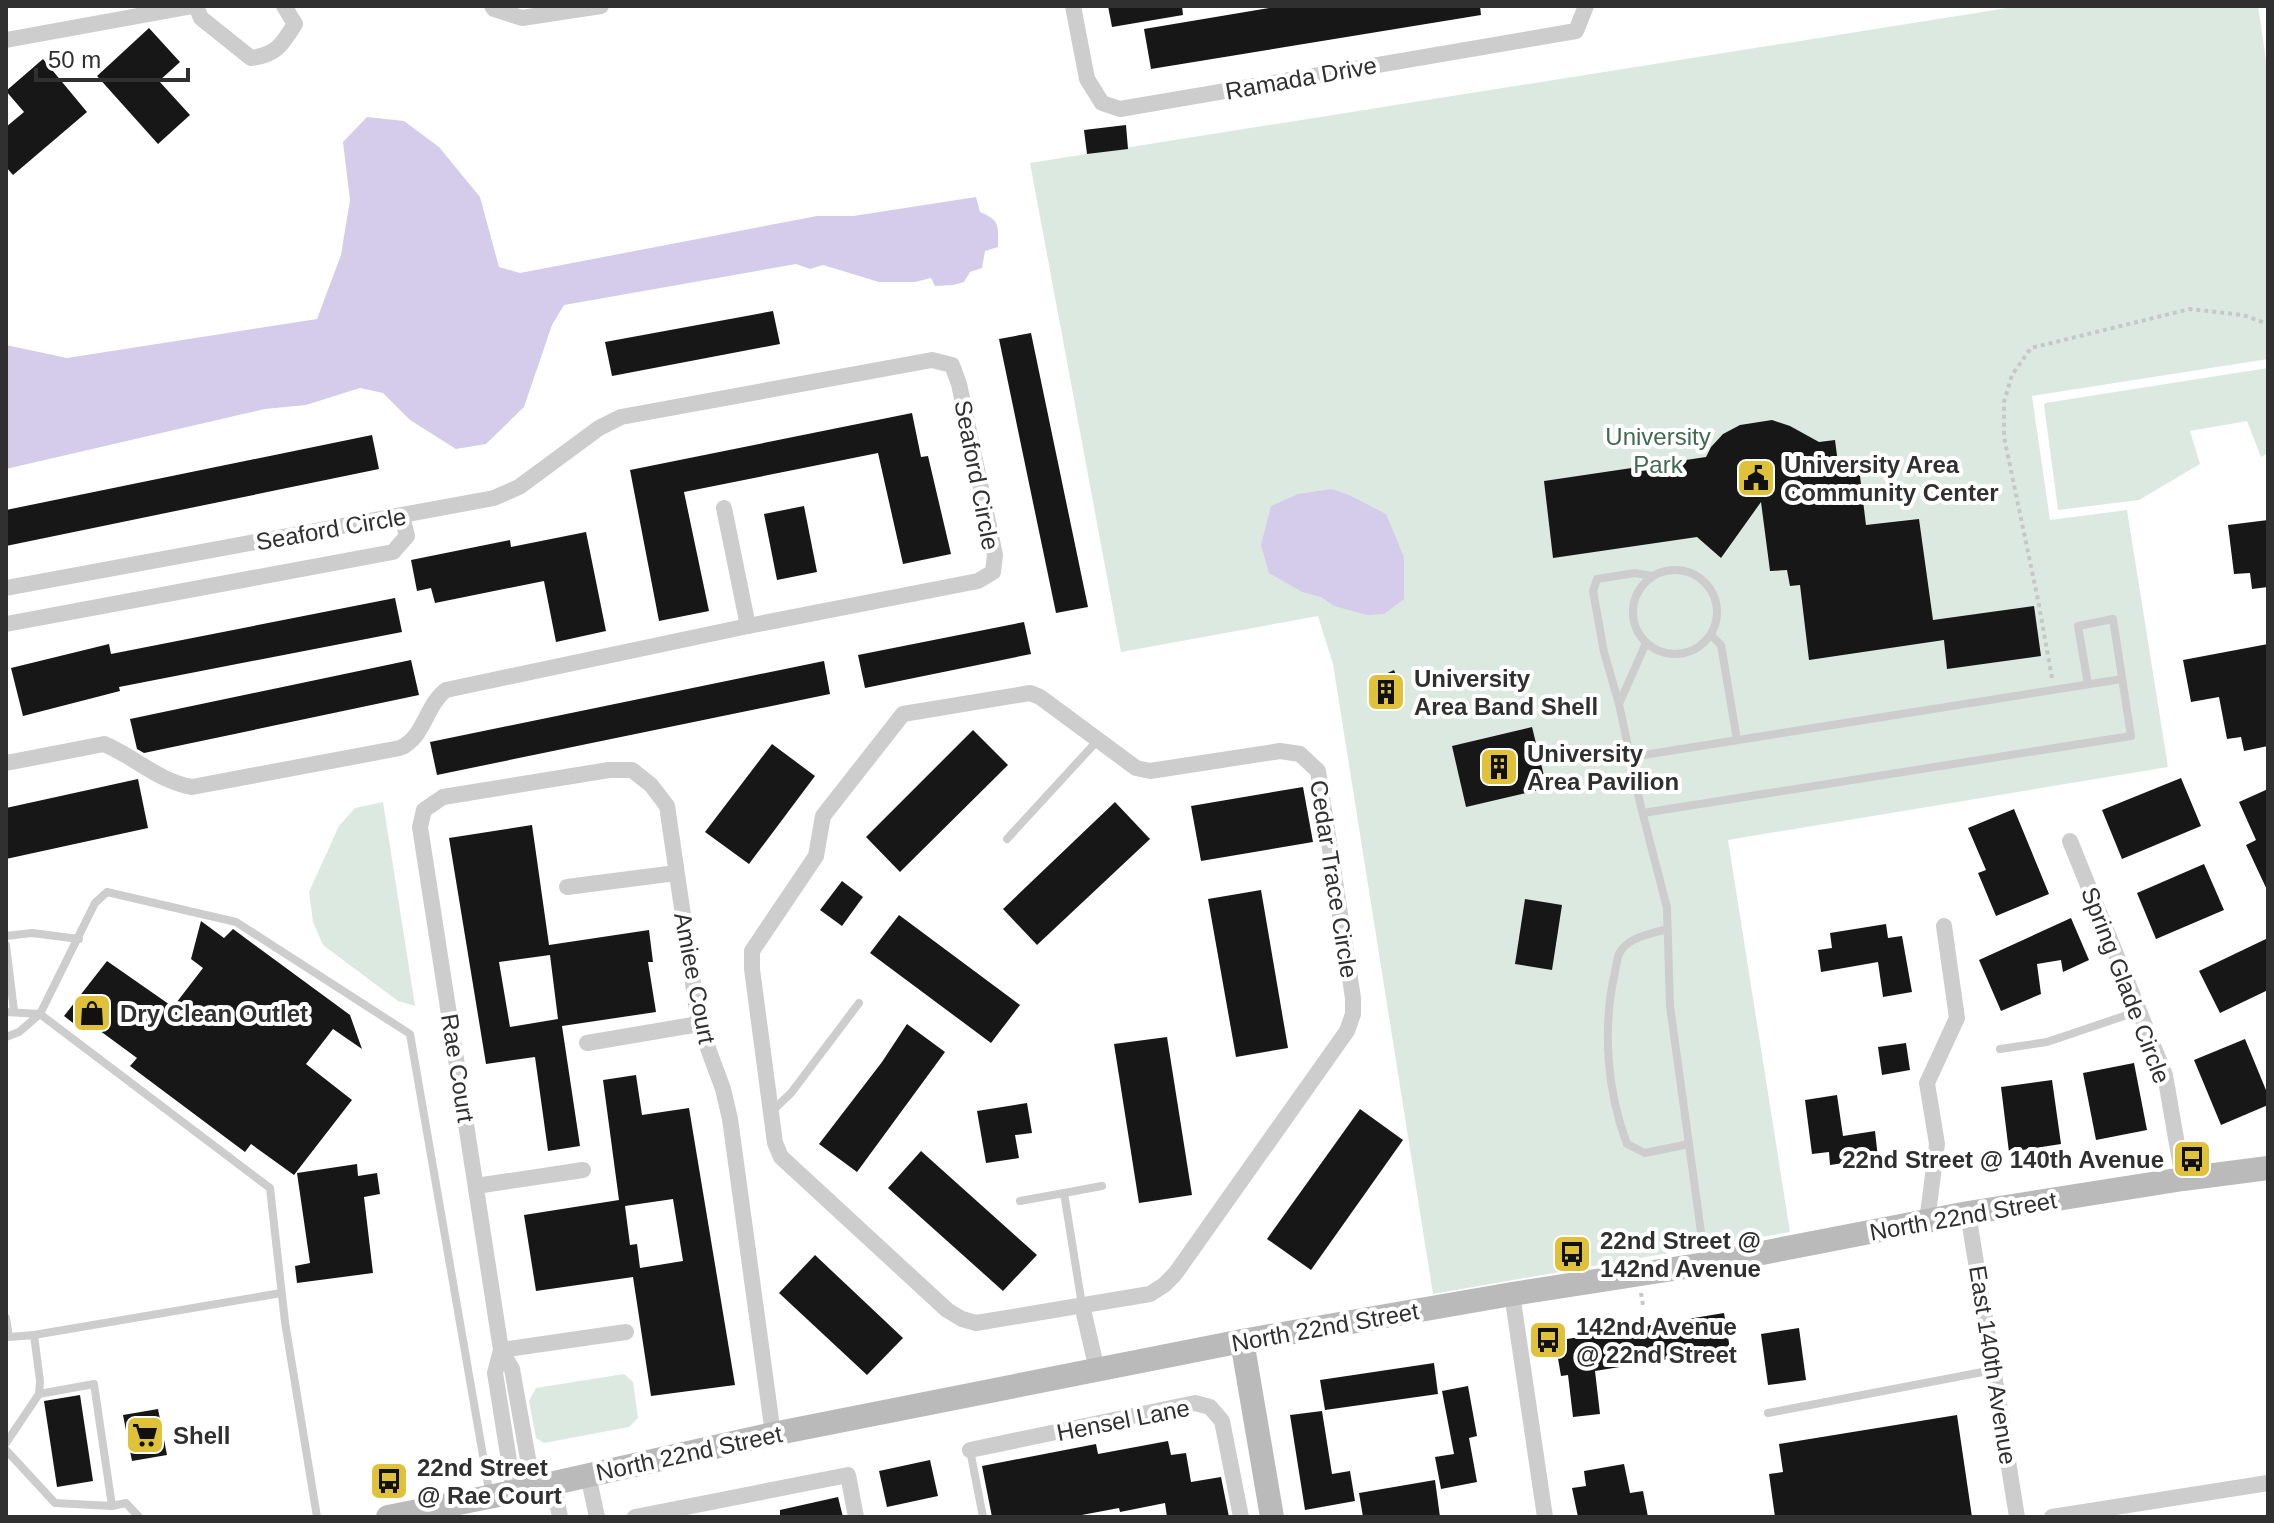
<svg xmlns="http://www.w3.org/2000/svg" width="2274" height="1523" font-family="Arial,sans-serif">
<style>
.green{fill:#dce9e1}
.water{fill:#d5cceb}
.building{fill:#171717;fill-rule:evenodd}
.lines{fill:none;stroke-linecap:round;stroke-linejoin:round}
.path{stroke:#c7c7c7;stroke-width:4;stroke-dasharray:4 4;stroke-linecap:butt}
.lane{stroke:#cdcdcd;stroke-width:8}
.street{stroke:#cdcdcd;stroke-width:16}
.secondary{stroke:#bababa;stroke-width:24}
.labels{text-anchor:middle;dominant-baseline:central;stroke-width:8;stroke-linejoin:round;paint-order:stroke}
.street-label{font-size:24px;fill:#303030;stroke:#fff}
.park-label{font-size:24px;fill:#3f6a51;stroke:#fff}
.poi-label{font-size:24px;font-weight:bold;fill:#303030;stroke:#fff;text-anchor:start}
</style>
<rect width="100%" height="100%" fill="#fff"/>
<!-- green -->
<g class="green">
<polygon points="2020,6 2258,6 2268,74 2268,359 2032,396 2050,520 2127,510 2168,767 1728,840 1790,1232 1433,1294 1333,664 1318,616 1121,652 1030,163"/>
<polygon points="2268,368 2268,453 2261,457 2247,421 2190,431 2200,464 2139,500 2058,510 2044,405 2045,403"/>
<polygon points="383,802 415,1006 398,1001 323,945 313,922 309,892 339,826 355,808"/>
<polygon points="624,1374 633,1382 638,1418 629,1427 544,1443 536,1438 529,1401 536,1388"/>
</g>
<!-- water -->
<g class="water">
<path d="M367,117L404,121L439,147L480,197L499,267L520,273L817,216H853L976,197L980,212C1001,221 998,226 998,247L985,251L982,268L970,272L964,282L953,285L935,286L931,278L915,282H879L823,265L810,269L796,264L564,305L552,325L524,407L486,444L456,449L410,420L383,393L360,388L306,405L265,409L6,469V345L67,358L317,319L341,255L350,200L343,142Z"/>
<polygon points="1332,489 1349,495 1386,514 1404,557 1404,599 1384,614 1367,615 1334,606 1321,597 1302,592 1269,573 1261,545 1271,506 1298,494"/>
</g>
<!-- building -->
<g class="building">
<polygon points="1108,6 1182,6 1183,15 1112,27"/>
<polygon points="1281,6 1480,6 1481,15 1151,69 1144,29"/>
<polygon points="149,28 180,62 159,81 190,115 158,144 97,76"/>
<polygon points="43,59 87,112 13,175 6,167 6,127 24,112 6,91"/>
<polygon points="1126,125 1128,149 1087,154 1084,130"/>
<polygon points="773,311 780,344 612,376 605,342"/>
<polygon points="1031,333 1088,607 1056,613 999,339"/>
<polygon points="912,413 921,457 928,456 951,554 903,564 878,453 684,492 709,611 659,621 630,470"/>
<polygon points="1772,420 1790,426 1819,442 1835,440 1839,471 1859,468 1866,525 1919,519 1933,620 2034,606 2041,656 1947,669 1944,640 1809,660 1800,585 1790,586 1787,570 1770,571 1761,502 1721,558 1697,537 1553,558 1544,481 1706,457 1711,447 1723,434 1740,425"/>
<polygon points="372,435 379,469 6,546 6,510"/>
<polygon points="804,506 817,572 777,580 764,514"/>
<polygon points="2268,520 2268,587 2252,589 2250,573 2234,574 2228,525"/>
<polygon points="586,532 606,631 556,642 544,581 435,603 431,588 417,591 411,560 510,540 511,547"/>
<polygon points="395,598 402,632 119,687 120,691 23,716 11,668 109,644 111,654"/>
<polygon points="1024,622 1031,654 865,688 858,655"/>
<polygon points="2268,644 2268,746 2244,751 2241,737 2227,739 2219,697 2191,702 2183,660"/>
<polygon points="411,660 419,695 144,753 137,749 130,719"/>
<polygon points="824,661 830,694 437,775 430,742"/>
<polygon points="1394,670 1400,685 1398,701 1374,699 1371,681"/>
<polygon points="1532,727 1547,788 1466,807 1452,746"/>
<polygon points="973,730 1008,765 900,872 866,837"/>
<polygon points="772,744 815,776 749,864 705,832"/>
<polygon points="2181,778 2201,826 2122,859 2102,810"/>
<polygon points="138,779 148,828 6,859 6,808"/>
<polygon points="1303,787 1313,842 1201,861 1191,806"/>
<polygon points="2268,789 2268,892 2246,845 2256,840 2239,802"/>
<polygon points="1115,802 1150,839 1037,945 1003,909"/>
<polygon points="2014,809 2049,894 1996,916 1978,873 1986,870 1968,828"/>
<path d="M532,825L549,945L649,930L653,962H648L656,1012L562,1026L580,1146L548,1151L535,1057L486,1064L449,838ZM550,955L558,1019L510,1027L499,962Z"/>
<polygon points="2204,864 2224,910 2156,939 2137,893"/>
<polygon points="842,881 863,897 842,926 820,910"/>
<polygon points="1261,890 1288,1048 1236,1057 1208,899"/>
<polygon points="1525,899 1562,905 1552,970 1515,964"/>
<polygon points="899,915 1020,1005 991,1043 870,953"/>
<polygon points="2071,918 2089,960 2063,972 2061,960 2037,964 2041,994 2001,1011 1979,960"/>
<polygon points="201,921 224,938 233,929 350,1015 362,1049 333,1029 306,1064 352,1100 294,1175 251,1144 245,1152 130,1066 137,1058 88,1022 82,1030 64,1016 107,961 173,1007 203,968 191,959"/>
<polygon points="1886,924 1888,938 1902,936 1912,992 1883,997 1878,962 1821,972 1818,950 1832,948 1830,933"/>
<polygon points="2268,938 2268,990 2220,1013 2199,971"/>
<polygon points="907,1024 945,1052 857,1172 819,1144 882,1062"/>
<polygon points="1167,1037 1192,1195 1139,1203 1114,1044"/>
<polygon points="2245,1039 2268,1095 2268,1105 2221,1125 2194,1060"/>
<polygon points="1906,1043 1910,1070 1882,1075 1878,1047"/>
<polygon points="2134,1063 2147,1130 2096,1140 2083,1073"/>
<path d="M636,1075L642,1115L689,1108L735,1385L651,1396L633,1277L536,1291L524,1215L619,1200L603,1080ZM673,1199L683,1261L640,1268L637,1244L630,1245L625,1206Z"/>
<polygon points="2052,1080 2061,1144 2009,1152 2001,1087"/>
<polygon points="1837,1095 1843,1136 1875,1131 1878,1158 1830,1165 1829,1152 1812,1154 1805,1100"/>
<polygon points="1027,1103 1032,1133 1015,1135 1019,1158 986,1163 977,1111"/>
<polygon points="1360,1109 1403,1140 1311,1270 1267,1239"/>
<polygon points="921,1151 1037,1255 1003,1291 888,1188"/>
<polygon points="357,1164 358,1176 377,1173 380,1194 364,1197 373,1273 297,1283 295,1266 310,1263 297,1173"/>
<polygon points="815,1255 903,1338 867,1375 779,1293"/>
<polygon points="1724,1313 1730,1349 1595,1371 1600,1414 1573,1417 1568,1375 1561,1376 1555,1341"/>
<polygon points="1799,1328 1806,1380 1768,1385 1761,1334"/>
<polygon points="1434,1363 1438,1394 1325,1410 1320,1380"/>
<polygon points="1468,1386 1477,1436 1469,1438 1477,1482 1441,1489 1435,1457 1454,1454 1442,1391"/>
<polygon points="80,1395 93,1481 57,1487 44,1401"/>
<polygon points="158,1409 167,1455 132,1461 123,1415"/>
<polygon points="1322,1411 1332,1474 1350,1471 1355,1501 1305,1510 1290,1415"/>
<polygon points="1957,1415 1972,1517 1775,1517 1769,1474 1783,1472 1779,1444"/>
<polygon points="1168,1441 1171,1455 1186,1453 1191,1482 1221,1477 1229,1517 1167,1517 1165,1503 1120,1512 1119,1508 1071,1517 992,1517 982,1466 1096,1444 1098,1454"/>
<polygon points="930,1460 938,1496 887,1507 879,1471"/>
<polygon points="1624,1464 1630,1493 1643,1491 1648,1517 1578,1517 1572,1488 1586,1486 1584,1471"/>
<polygon points="1435,1480 1440,1517 1363,1517 1359,1493"/>
<polygon points="838,1497 843,1517 780,1517 780,1510"/>
</g>
<g class="lines">
<!-- path -->
<g class="path">
<polyline points="2052,678 2038,600 2004,437 2004,402 2012,375 2031,348 2190,309 2243,315 2268,324"/>
<polyline points="1641,1293 1643,1305"/>
</g>
<!-- lane -->
<g class="lane">
<circle cx="1675" cy="612" r="42"/>
<polyline points="1711,635 1721,645 1737,740"/>
<polyline points="1646,643 1619,704 1640,803 1667,908 1670,1006 1705,1261"/>
<polyline points="1619,704 1604,652 1593,591 1597,579 1635,573 1652,576"/>
<polyline points="1631,757 2122,679"/>
<polyline points="1643,813 2131,736 2113,619 2078,626 2088,684"/>
<polyline points="1007,839 1098,740"/>
<path d="M1667,929C1651,934 1627,937 1619,954C1617,959 1616,967 1615,972C1602,1028 1607,1091 1627,1144L1645,1153L1689,1144"/>
<polyline points="6,936 32,933 79,939"/>
<polyline points="6,945 14,1011"/>
<polyline points="6,1012 40,1014 95,903 107,892 236,922 410,1034 490,1496"/>
<polyline points="6,1037 19,1032 40,1014 270,1188 285,1322 317,1517"/>
<polyline points="2000,1049 2047,1042 2139,1011"/>
<polyline points="772,1111 791,1093 859,1003"/>
<polyline points="1020,1201 1064,1193"/>
<polyline points="1082,1305 1064,1193 1102,1186"/>
<polyline points="6,1318 9,1337 34,1335 40,1381 39,1394 6,1443"/>
<polyline points="34,1335 281,1293"/>
<polyline points="39,1394 94,1384 112,1506"/>
<polyline points="1768,1413 1993,1370"/>
<polyline points="6,1450 55,1503 112,1506 126,1503 139,1517"/>
<polyline points="970,1450 983,1517"/>
</g>
<!-- street -->
<g class="street">
<path d="M196,6L201,18L251,58C276,55 282,45 295,24L284,6"/>
<polyline points="492,6 494,9 522,18 601,6"/>
<polyline points="1073,6 1087,79 1102,103 1120,109 1576,31 1586,6"/>
<polyline points="6,40 193,6"/>
<polyline points="724,508 748,626"/>
<path d="M6,588L494,498L519,487L599,428L621,417L932,360L952,365L959,384L995,555L993,572L978,581L748,626L446,690C425,706 425,737 400,748L192,787C158,781 135,757 104,744L6,763"/>
<polyline points="6,624 393,552 407,536 402,516"/>
<polygon points="1030,693 1040,697 1136,768 1150,771 1280,751 1300,754 1318,771 1353,998 1353,1014 1347,1031 1175,1274 1164,1285 1150,1294 976,1323 962,1319 947,1310 781,1157 775,1143 752,969 752,951 816,856 823,816 903,714"/>
<polyline points="2070,841 2165,1075 2183,1179"/>
<polyline points="567,887 676,873"/>
<polyline points="587,1043 699,1024"/>
<polyline points="476,1186 583,1170"/>
<polyline points="1968,1213 2017,1517"/>
<polyline points="1927,1221 1937,1144 1927,1083 1957,1018 1944,926"/>
<polyline points="1512,1294 1545,1517"/>
<polyline points="1082,1305 1097,1370"/>
<polyline points="501,1350 512,1369 533,1487"/>
<polyline points="501,1350 626,1332"/>
<polyline points="970,1450 1195,1403 1210,1407 1222,1421 1241,1517"/>
<polyline points="588,1475 597,1517"/>
<polyline points="553,1482 560,1517"/>
<polyline points="514,1492 495,1373 501,1350 420,827 424,810 443,797 609,770 632,770 651,785 667,806 699,1024 723,1089 730,1119 773,1434"/>
<polyline points="635,1517 848,1475 856,1517"/>
<polyline points="2052,1517 2268,1483"/>
</g>
<!-- secondary -->
<g class="secondary">
<polyline points="1242,1341 1272,1517"/>
<polyline points="388,1517 514,1492 773,1434 1242,1341 1512,1294 1705,1264 1968,1213 2183,1179 2268,1168"/>
</g>
</g>
<!-- icons -->
<defs>
<symbol id="civic-square" viewBox="-11 -11 22 22"><rect x="-9" y="-9" width="18" height="18" rx="4" fill="#dfc23a" stroke="#fff"/><path d="M-.6-6.5H3V-4.5H.6V-3L4-1V1h2V6H-6V1h2V-1L-.6-3ZM-1.2 2.5V6h2.4V2.5Z" fill="#111"/></symbol>
<symbol id="building-square" viewBox="-11 -11 22 22"><rect x="-9" y="-9" width="18" height="18" rx="4" fill="#dfc23a" stroke="#fff"/><path d="M-4-6H4V6H1V3H-1V6H-4ZM-2.5-4.3h1.7v1.8h-1.7ZM.8-4.3h1.7v1.8H.8ZM-2.5-1h1.7V.8h-1.7ZM.8-1h1.7V.8H.8Z" fill="#111"/></symbol>
<symbol id="shop-square" viewBox="-11 -11 22 22"><rect x="-9" y="-9" width="18" height="18" rx="4" fill="#dfc23a" stroke="#fff"/><path d="M-5-2.5h2.3a2.7 3.5 0 0 1 5.4 0H5L5.5 6h-11ZM-1.5-2.5h3a1.5 2.3 0 0 0-3 0Z" fill="#111"/></symbol>
<symbol id="bus-square" viewBox="-11 -11 22 22"><rect x="-9" y="-9" width="18" height="18" rx="4" fill="#dfc23a" stroke="#fff"/><path d="M-5-6H5V4H4V6H2V4H-2V6H-4V4H-5ZM-3.5-4V0h7V-4ZM-3.5 1.2v1.5H-2V1.2ZM2 1.2v1.5H3.5V1.2Z" fill="#111"/></symbol>
<symbol id="supermarket-square" viewBox="-11 -11 22 22"><rect x="-9" y="-9" width="18" height="18" rx="4" fill="#dfc23a" stroke="#fff"/><path d="M-6-5.5h2.5l.6 2H6L4.5 2H-2.5L-4.4-4H-6ZM-1.5 3.2a1.3 1.3 0 1 0 .1 0ZM3 3.2a1.3 1.3 0 1 0 .1 0Z" fill="#111"/></symbol>
</defs>
<g fill-rule="evenodd">
<use href="#civic-square" x="1734" y="456" width="44" height="44"/>
<use href="#building-square" x="1364" y="670" width="44" height="44"/>
<use href="#building-square" x="1477" y="745" width="44" height="44"/>
<use href="#shop-square" x="70" y="991" width="44" height="44"/>
<use href="#bus-square" x="2170" y="1137" width="44" height="44"/>
<use href="#bus-square" x="1550" y="1232" width="44" height="44"/>
<use href="#bus-square" x="1526" y="1318" width="44" height="44"/>
<use href="#supermarket-square" x="123" y="1413" width="44" height="44"/>
<use href="#bus-square" x="367" y="1459" width="44" height="44"/>
</g>
<g class="labels">
<!-- street labels -->
<g class="street-label">
<text transform="translate(1301 78) rotate(-10)">Ramada Drive</text>
<text transform="translate(977 475) rotate(79)">Seaford Circle</text>
<text transform="translate(331 529) rotate(-10)">Seaford Circle</text>
<text transform="translate(1334 879) rotate(81)">Cedar Trace Circle</text>
<text transform="translate(695 978) rotate(79)">Amiee Court</text>
<text transform="translate(2126 985) rotate(69)">Spring Glade Circle</text>
<text transform="translate(458 1068) rotate(81)">Rae Court</text>
<text transform="translate(1963 1216) rotate(-10)">North 22nd Street</text>
<text transform="translate(1325 1327) rotate(-10)">North 22nd Street</text>
<text transform="translate(1993 1365) rotate(81)">East 140th Avenue</text>
<text transform="translate(1123 1420) rotate(-11)">Hensel Lane</text>
<text transform="translate(689 1453) rotate(-12)">North 22nd Street</text>
</g>
<!-- park labels -->
<g class="park-label">
<text x="1658" y="436">University<tspan x="1658" dy="28">Park</tspan></text>
</g>
<!-- poi labels -->
<g class="poi-label">
<text x="1784" y="464">University Area<tspan x="1784" dy="28">Community Center</tspan></text>
<text x="1414" y="678">University<tspan x="1414" dy="28">Area Band Shell</tspan></text>
<text x="1527" y="753">University<tspan x="1527" dy="28">Area Pavilion</tspan></text>
<text x="120" y="1013">Dry Clean Outlet</text>
<text x="2164" y="1159" text-anchor="end">22nd Street @ 140th Avenue</text>
<text x="1600" y="1240">22nd Street @<tspan x="1600" dy="28">142nd Avenue</tspan></text>
<text x="1576" y="1326">142nd Avenue<tspan x="1576" dy="28">@ 22nd Street</tspan></text>
<text x="173" y="1435">Shell</text>
<text x="417" y="1467">22nd Street<tspan x="417" dy="28">@ Rae Court</tspan></text>
</g>
</g>
<!-- border -->
<rect width="2274" height="1523" fill="none" stroke="#303030" stroke-width="16"/>
<!-- scale -->
<path d="M36 68v12h152v-12" fill="none" stroke="#303030" stroke-width="4"/>
<text x="48" y="68" font-size="24" fill="#303030" stroke="#ffffff" stroke-width="6" paint-order="stroke">50 m</text>
</svg>
